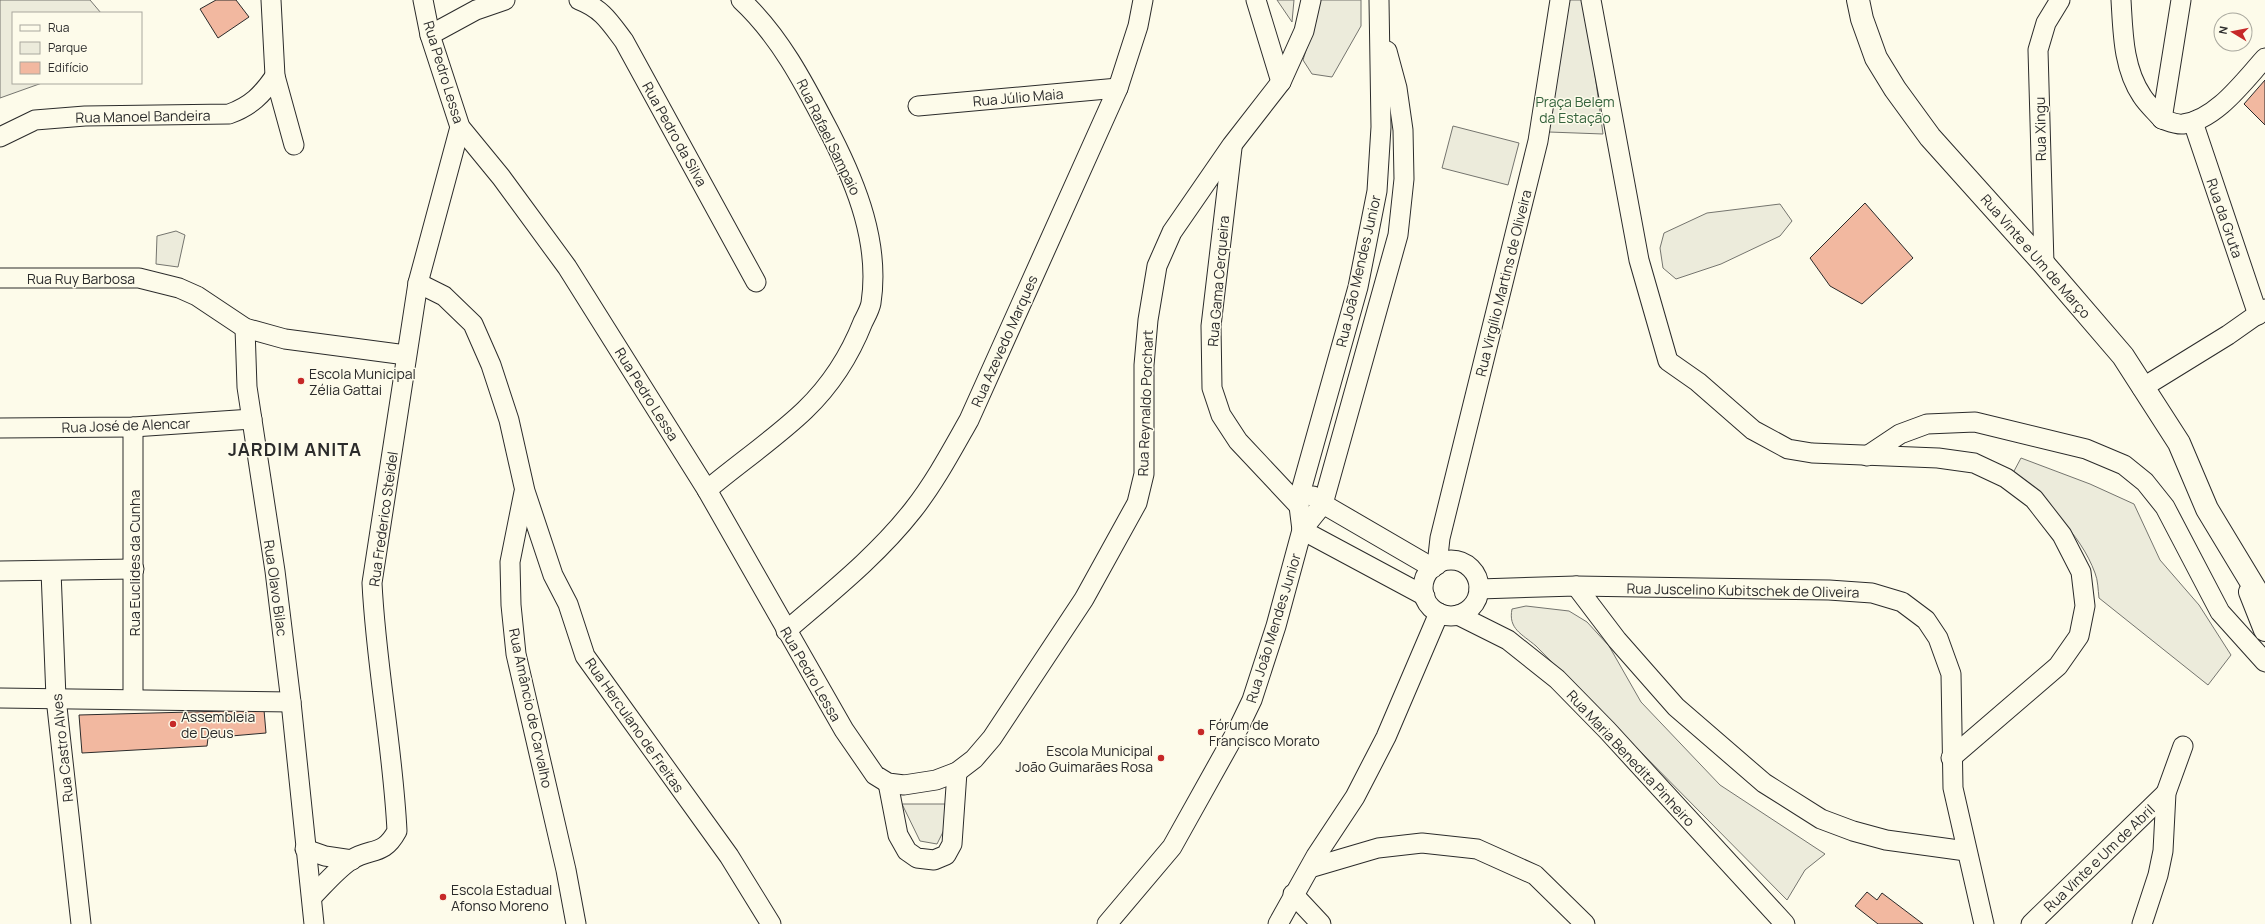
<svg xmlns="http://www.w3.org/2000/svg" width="2265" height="924" font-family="Manrope,sans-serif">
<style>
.green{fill:#ecebdb;stroke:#74746e}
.building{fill:#f2b8a0;stroke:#2b2b2b}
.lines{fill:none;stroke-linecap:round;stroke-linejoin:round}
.minor-casing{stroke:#2b2b2b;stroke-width:21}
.major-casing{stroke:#2b2b2b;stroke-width:24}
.minor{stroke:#fdfbea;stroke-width:19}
.major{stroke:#fdfbea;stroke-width:22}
.poi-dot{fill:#c62828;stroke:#fdfbea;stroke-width:1.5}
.labels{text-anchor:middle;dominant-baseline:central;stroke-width:3;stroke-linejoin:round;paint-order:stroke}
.street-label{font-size:14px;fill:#2b2b2b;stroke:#fdfbea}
.park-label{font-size:14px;fill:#34623c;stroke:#fdfbea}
.poi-label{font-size:14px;fill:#2b2b2b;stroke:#fdfbea;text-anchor:start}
.district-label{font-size:18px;font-weight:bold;letter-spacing:1px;fill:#2b2b2b;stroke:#fdfbea}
</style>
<rect width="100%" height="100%" fill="#fdfbea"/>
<!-- green -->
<g class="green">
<polygon points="0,0 90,0 101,13 13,13 13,83 42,83 0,98"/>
<polygon points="1277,0 1294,0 1292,22"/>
<polygon points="1318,0 1361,0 1361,26 1332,77 1312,74 1303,60 1316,18"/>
<polygon points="1565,0 1585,0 1603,134 1549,132"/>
<polygon points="1453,126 1519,143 1508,185 1442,168"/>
<polygon points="1780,204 1792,221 1780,236 1721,264 1676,279 1663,268 1660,248 1664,233 1707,213"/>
<polygon points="176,231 185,235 178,267 156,264 157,236"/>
<path d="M2021,458L2090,484L2134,504L2160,560L2199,605L2231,655L2208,685L2099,598C2098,590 2098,580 2095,573C2080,532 2044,502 2013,473Z"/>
<path d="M1526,606L1569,611L1587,622L1609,646L1641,702L1720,785L1825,854L1805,870L1787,900L1536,646C1522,634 1508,629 1512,609Z"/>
<polygon points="902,804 945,804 945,828 937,844 920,841"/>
</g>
<!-- building -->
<g class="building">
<polygon points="216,0 236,0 249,17 218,38 200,9"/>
<polygon points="2265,80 2265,125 2244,104"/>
<polygon points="1865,203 1913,258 1862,304 1830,286 1810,258"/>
<polygon points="264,710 266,733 208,738 207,746 82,753 79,715"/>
<polygon points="1867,892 1877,900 1882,893 1923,924 1878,924 1855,906"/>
</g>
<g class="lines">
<defs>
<g id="minor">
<polyline points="271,0 275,76 294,145"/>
<polyline points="423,0 430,35 460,127 501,177 567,267 707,490 844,730 875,775 888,783 904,785 936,780 957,772 974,759 992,738 1084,599 1137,503 1144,474 1144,365 1148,320 1157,266 1172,232 1232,145 1281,82 1304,31 1311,0"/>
<path d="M579,0C602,9 609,21 624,41L756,282"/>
<polyline points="1256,0 1281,82"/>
<polyline points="1591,0 1639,260 1668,361 1698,382 1753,430 1788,449 1812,453 1938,458 1974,463 2006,478 2034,499 2062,535 2081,572 2085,606 2079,636 2058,666 1951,758"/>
<path d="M2121,0C2123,32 2123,68 2142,96C2147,104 2156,112 2162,119"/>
<polyline points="430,35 476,10 505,0"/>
<polyline points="918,106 1118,88"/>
<path d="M2162,119C2168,121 2177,125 2183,124C2216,120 2244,81 2265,58"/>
<polyline points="2162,119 2181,0"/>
<polyline points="2193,122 2258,315"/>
<path d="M0,137L35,120L85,116L229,114C251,106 262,95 275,76"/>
<polyline points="1232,148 1211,326 1212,388 1221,415 1238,441 1299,506"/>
<polyline points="2044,264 2038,50 2046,23 2060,0"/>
<polyline points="0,278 139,278 179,288 197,296 245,328 285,339 406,355"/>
<polyline points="418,283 444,296 473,324 491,365 509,420 525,491 553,575 568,604 585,656 729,856 771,924"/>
<polyline points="245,328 247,387 275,571 291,702 314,924"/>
<polyline points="2142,388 2228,335 2265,309"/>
<polyline points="133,427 133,699"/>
<polyline points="0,428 133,427 252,419"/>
<polyline points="1867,456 1900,434 1927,424 1975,422 2086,449 2124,465 2145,482 2165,507 2220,612 2265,662"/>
<path d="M707,490C738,464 777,437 805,410C831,385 850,355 863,322C866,316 870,309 871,303C880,244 857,186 831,135C806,87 781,37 741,0"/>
<polyline points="524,492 510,562 511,605 516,654 566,870 576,924"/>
<polyline points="1313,496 1323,504 1433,568"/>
<polyline points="1302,530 1323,504 1398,235 1404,179 1403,130 1397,88 1387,51"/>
<polyline points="1302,530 1425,596"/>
<circle cx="1451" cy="588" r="28"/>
<polyline points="1437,565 1440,538 1538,141 1560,0"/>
<polyline points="0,571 134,569"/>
<polyline points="51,571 56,698 81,924"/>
<polyline points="1576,586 1617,640 1676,707 1764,783 1821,819 1853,831 1886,840 1966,851"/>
<polyline points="1479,589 1576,586 1829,590 1872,593 1902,602 1926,620 1938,638 1951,674 1953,788 1984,924"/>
<polyline points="1458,615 1508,640 1557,679 1607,730 1785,924"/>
<path d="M786,631C830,593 877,556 913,510C935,482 952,450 969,420L1118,88L1138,26L1143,0"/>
<polyline points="0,698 291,702"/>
<polyline points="888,783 898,835 907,851 917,858 934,860 946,855 952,844 957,772"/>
<polyline points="305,849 325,856 352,860"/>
<polyline points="1310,868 1378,848 1422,843 1477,849 1535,875 1585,924"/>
<polyline points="1293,894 1321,924"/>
<path d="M312,897C324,885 336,870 351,860C371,847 383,857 397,831C393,748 376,666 372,583L418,283L460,127"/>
<polyline points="1107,924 1172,847 1239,727 1252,700 1276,626 1302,530 1299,506 1302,487 1358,287 1377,191 1381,127 1379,0"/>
<polyline points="1278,924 1316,856 1355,797 1386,737 1439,613"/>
<polyline points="2031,924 2166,793"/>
<polyline points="2142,924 2158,875 2163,851 2166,793 2183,746"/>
</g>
<g id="major">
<polyline points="1858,0 1862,19 1876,58 1895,89 1930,137 2044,264 2123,356 2179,443 2207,509 2265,605"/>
<polyline points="2250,592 2265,630"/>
</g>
</defs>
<!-- minor casing -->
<use href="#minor" class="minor-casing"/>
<!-- major casing -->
<use href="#major" class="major-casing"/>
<!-- minor -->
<use href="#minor" class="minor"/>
<!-- major -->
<use href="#major" class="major"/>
</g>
<!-- markers -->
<g class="poi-dot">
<circle cx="301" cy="381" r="4"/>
<circle cx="173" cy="724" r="4"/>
<circle cx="1201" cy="732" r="4"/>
<circle cx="1161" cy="758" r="4"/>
<circle cx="443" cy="897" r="4"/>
</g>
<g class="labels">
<!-- street labels -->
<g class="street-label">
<text transform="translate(444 72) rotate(73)">Rua Pedro Lessa</text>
<text transform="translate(1018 97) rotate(-5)">Rua Júlio Maia</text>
<text transform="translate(143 116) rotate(-1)">Rua Manoel Bandeira</text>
<text transform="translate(2040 129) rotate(-91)">Rua Xingu</text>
<text transform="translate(675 134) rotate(61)">Rua Pedro da Silva</text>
<text transform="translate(829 137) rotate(64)">Rua Rafael Sampaio</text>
<text transform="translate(2225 218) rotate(71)">Rua da Gruta</text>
<text transform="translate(2036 256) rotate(49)">Rua Vinte e Um de Março</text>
<text transform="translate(1358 271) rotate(-77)">Rua João Mendes Junior</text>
<text x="81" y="278">Rua Ruy Barbosa</text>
<text transform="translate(1218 281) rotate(-85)">Rua Gama Cerqueira</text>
<text transform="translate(1503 283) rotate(-76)">Rua Virgílio Martins de Oliveira</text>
<text transform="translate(1004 341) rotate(-66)">Rua Azevedo Marques</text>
<text transform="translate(647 394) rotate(58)">Rua Pedro Lessa</text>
<text transform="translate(1145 403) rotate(-88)">Rua Reynaldo Porchart</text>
<text transform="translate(126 425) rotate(-2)">Rua José de Alencar</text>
<text transform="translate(383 519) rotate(-82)">Rua Frederico Steidel</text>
<text transform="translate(134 563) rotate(-90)">Rua Euclides da Cunha</text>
<text transform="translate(276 588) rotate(82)">Rua Olavo Bilac</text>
<text transform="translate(1743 590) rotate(1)">Rua Juscelino Kubitschek de Oliveira</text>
<text transform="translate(1273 628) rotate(-73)">Rua João Mendes Junior</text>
<text transform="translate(811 674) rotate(60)">Rua Pedro Lessa</text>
<text transform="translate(531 708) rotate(78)">Rua Amâncio de Carvalho</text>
<text transform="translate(635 725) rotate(55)">Rua Herculano de Freitas</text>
<text transform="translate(62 748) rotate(-96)">Rua Castro Alves</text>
<text transform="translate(1631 758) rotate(47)">Rua Maria Benedita Pinheiro</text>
<text transform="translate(2099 858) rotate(-44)">Rua Vinte e Um de Abril</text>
</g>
<!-- park labels -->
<g class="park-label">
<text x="1575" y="101">Praça Belem<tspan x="1575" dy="16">da Estação</tspan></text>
</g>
<!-- poi labels -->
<g class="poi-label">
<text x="309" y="373">Escola Municipal<tspan x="309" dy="16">Zélia Gattai</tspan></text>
<text x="181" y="716">Assembleia<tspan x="181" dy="16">de Deus</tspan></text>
<text x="1209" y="724">Fórum de<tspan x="1209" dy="16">Francisco Morato</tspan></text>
<text x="1153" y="750" text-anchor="end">Escola Municipal<tspan x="1153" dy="16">João Guimarães Rosa</tspan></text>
<text x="451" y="889">Escola Estadual<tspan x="451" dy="16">Afonso Moreno</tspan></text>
</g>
<!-- district labels -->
<g class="district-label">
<text x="295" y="449">JARDIM ANITA</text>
</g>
</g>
<!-- legend -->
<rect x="12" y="12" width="130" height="72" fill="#fdfbea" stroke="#a9a89e"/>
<rect x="20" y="25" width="20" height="6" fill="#fdfbea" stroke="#a9a89e"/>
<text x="48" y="32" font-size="12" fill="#2b2b2b">Rua</text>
<rect x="20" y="42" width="20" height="12" fill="#ecebdb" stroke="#a9a89e"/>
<text x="48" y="52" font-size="12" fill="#2b2b2b">Parque</text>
<rect x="20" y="62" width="20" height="12" fill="#f2b8a0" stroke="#a9a89e"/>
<text x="48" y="72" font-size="12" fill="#2b2b2b">Edifício</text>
<!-- north arrow -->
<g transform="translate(2233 32) rotate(280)"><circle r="19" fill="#fdfbea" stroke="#a9a89e"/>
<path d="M0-3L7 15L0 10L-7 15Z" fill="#c62828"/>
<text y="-6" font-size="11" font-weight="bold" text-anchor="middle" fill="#2b2b2b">N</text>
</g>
</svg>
